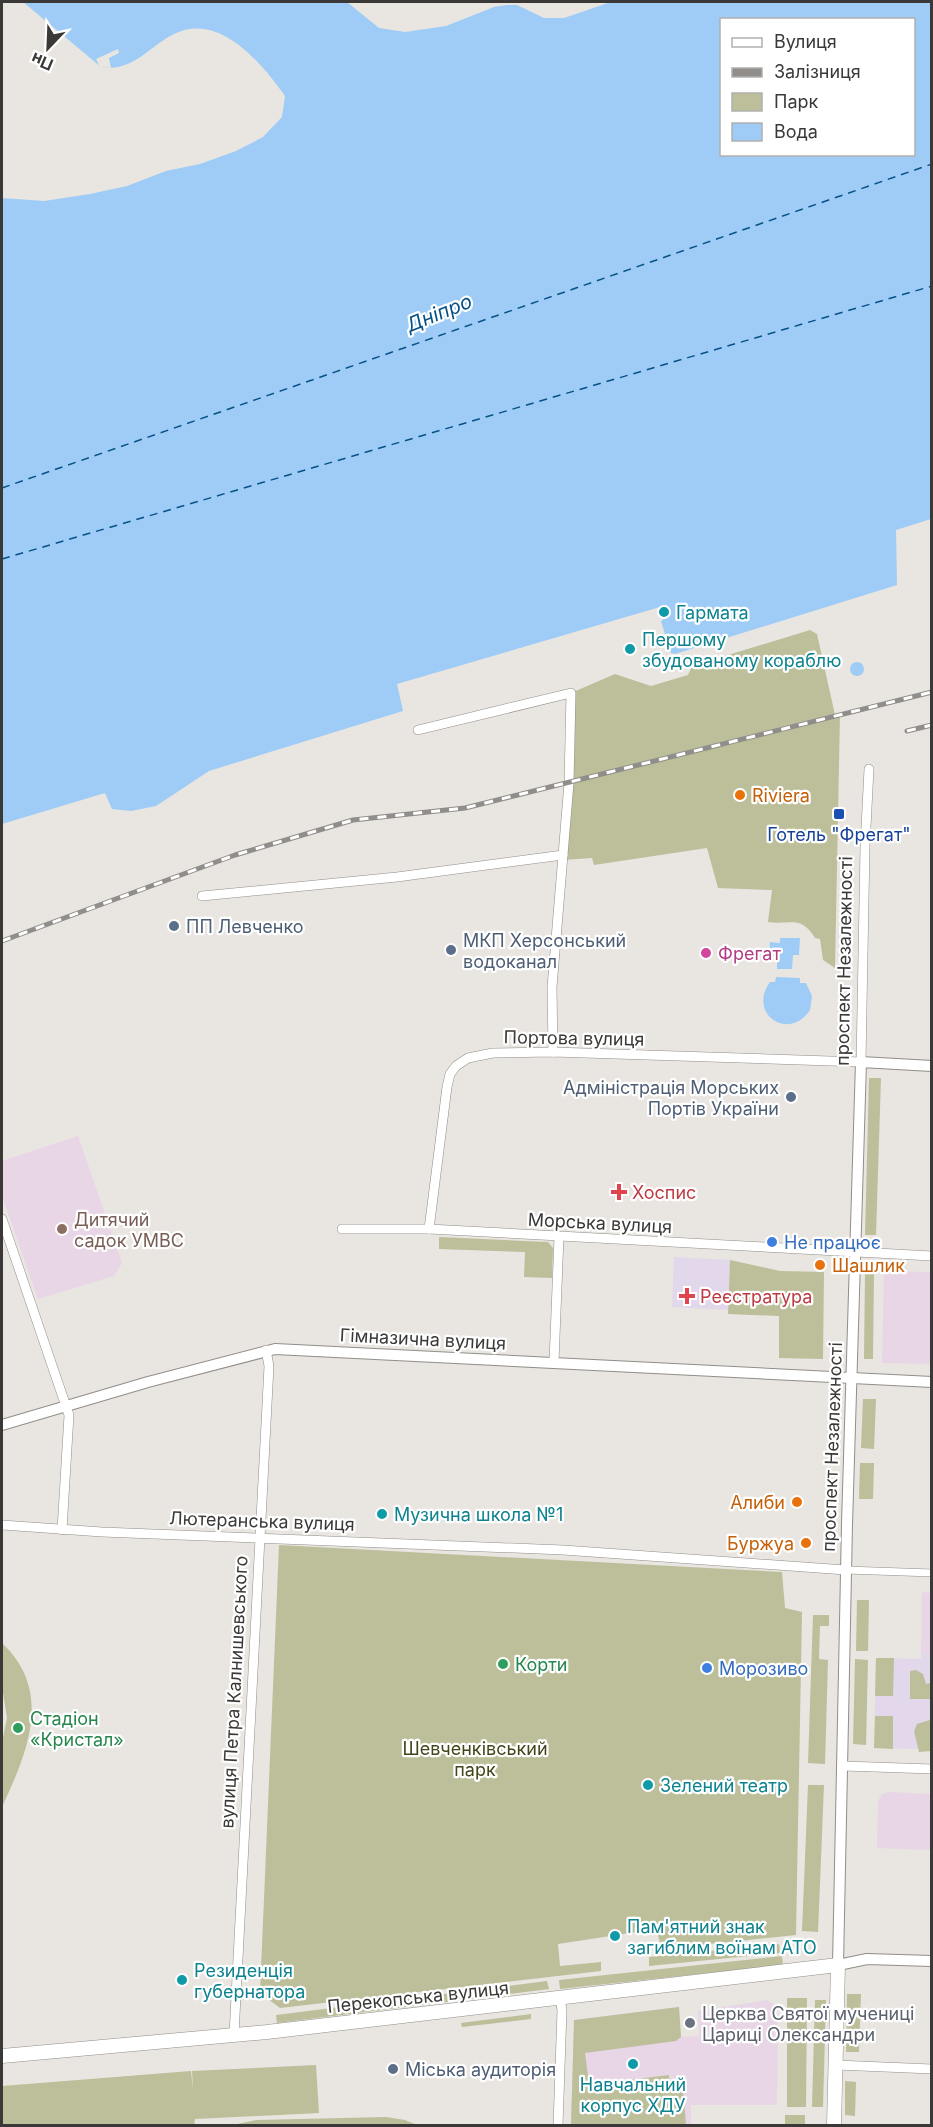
<svg xmlns="http://www.w3.org/2000/svg" width="933" height="2127" font-family="Inter,sans-serif">
<style>
.education{fill:#e8d6e7}
.medical{fill:#e3d7eb}
.green{fill:#bcbf9a}
.water{fill:#9eccf7;fill-rule:evenodd}
.pier{fill:#e9e5e1}
.lines{fill:none;stroke-linecap:round;stroke-linejoin:round}
.ferry{stroke:#065286;stroke-width:1.5;stroke-dasharray:8 6;stroke-linecap:butt}
.pedestrian-casing{stroke:#918e89;stroke-width:8}
.minor-casing{stroke:#918e89;stroke-width:10}
.tertiary-casing{stroke:#918e89;stroke-width:12}
.primary-casing{stroke:#918e89;stroke-width:15}
.pedestrian{stroke:#fff;stroke-width:7}
.minor{stroke:#fff;stroke-width:9}
.tertiary{stroke:#fff;stroke-width:10}
.primary{stroke:#fff;stroke-width:14}
.rail-casing{stroke:#908d8a;stroke-width:5}
.rail{stroke:#fff;stroke-width:3;stroke-dasharray:9;stroke-linecap:butt}
.culture-dot{fill:#0f9aa8;stroke:#fff;stroke-width:2}
.food-dot{fill:#e8710a;stroke:#fff;stroke-width:2}
.transit-dot{fill:#1a4fb4;stroke:#fff;stroke-width:2}
.service-dot{fill:#5c6f8a;stroke:#fff;stroke-width:2}
.hotel-dot{fill:#d1479c;stroke:#fff;stroke-width:2}
.health-dot{fill:#e0444e;stroke:#fff;stroke-width:2}
.education-dot{fill:#8d6e63;stroke:#fff;stroke-width:2}
.shop-dot{fill:#3f7fe0;stroke:#fff;stroke-width:2}
.leisure-dot{fill:#2e9e5b;stroke:#fff;stroke-width:2}
.worship-dot{fill:#6b7280;stroke:#fff;stroke-width:2}
.labels{text-anchor:middle;dominant-baseline:central;stroke-width:4.5;stroke-linejoin:round;paint-order:stroke}
.culture-label{font-size:18px;fill:#0d838f;stroke:#fff;text-anchor:start}
.food-label{font-size:18px;fill:#c56008;stroke:#fff;text-anchor:start}
.transit-label{font-size:18px;fill:#164399;stroke:#fff}
.service-label{font-size:18px;fill:#4e5e75;stroke:#fff;text-anchor:start}
.hotel-label{font-size:18px;fill:#b23c85;stroke:#fff;text-anchor:start}
.street-label{font-size:18px;fill:#3a3937;stroke:#fff}
.health-label{font-size:18px;fill:#be3a42;stroke:#fff;text-anchor:start}
.education-label{font-size:18px;fill:#785e54;stroke:#fff;text-anchor:start}
.shop-label{font-size:18px;fill:#366cbe;stroke:#fff;text-anchor:start}
.leisure-label{font-size:18px;fill:#27864d;stroke:#fff;text-anchor:start}
.park-label{font-size:18px;fill:#444619;stroke:#fff}
.worship-label{font-size:18px;fill:#5b616d;stroke:#fff;text-anchor:start}
.water-label{font-size:20px;font-style:italic;fill:#065286;stroke:#fff}
</style>
<rect width="100%" height="100%" fill="#e9e5e1"/>
<!-- education -->
<g class="education">
<polygon points="78,1136 122,1263 114,1276 38,1299 2,1196 2,1161"/>
<polygon points="884,1271 931,1272 931,1364 882,1363"/>
<polygon points="922,1592 931,1593 931,1653 921,1653"/>
<polygon points="889,1792 931,1794 931,1850 877,1848 878,1801 882,1794"/>
<polygon points="767,2000 775,2005 778,2011 777,2105 691,2105 691,2125 571,2126 574,2020 679,2007 681,2037 699,2036 698,2011"/>
</g>
<!-- medical -->
<g class="medical">
<polygon points="674,1257 730,1260 728,1310 672,1307"/>
<polygon points="921,1653 931,1653 931,1749 874,1748 876,1658 921,1659"/>
</g>
<!-- green -->
<g class="green">
<path d="M810,630L817,634L835,715L840,714L835,968L823,960L820,939L815,938C801,915 791,925 768,922L772,890L718,888L707,848L594,865L592,858L563,860L571,693L615,674L651,686L688,675L692,666Z"/>
<polygon points="869,1078 881,1078 876,1235 865,1235"/>
<polygon points="439,1237 548,1242 553,1248 552,1278 524,1277 525,1252 439,1249"/>
<polygon points="730,1260 780,1271 824,1272 823,1359 779,1358 779,1316 728,1314"/>
<polygon points="865,1271 874,1271 873,1359 864,1359"/>
<polygon points="863,1399 876,1399 874,1449 861,1448"/>
<polygon points="860,1463 874,1463 873,1499 859,1499"/>
<polygon points="279,1545 782,1572 785,1608 802,1612 796,1935 662,1949 656,1929 558,1944 560,1966 601,1962 601,1971 280,2008 260,1993"/>
<polygon points="857,1600 869,1600 868,1651 856,1651"/>
<polygon points="813,1615 829,1615 829,1626 820,1626 819,1659 828,1660 825,1764 808,1763"/>
<path d="M2,1643C54,1692 27,1753 2,1807V1742L7,1718L2,1686Z"/>
<polygon points="876,1658 894,1658 893,1696 875,1696"/>
<polygon points="855,1659 868,1660 866,1745 853,1744"/>
<polygon points="916,1670 923,1674 926,1684 931,1683 931,1699 910,1699 910,1671"/>
<polygon points="875,1716 893,1716 893,1749 874,1748"/>
<polygon points="930,1720 931,1751 919,1752 914,1731 917,1724"/>
<polygon points="808,1785 824,1785 818,1932 802,1931"/>
<polygon points="779,1944 780,1953 649,1966 649,1957"/>
<polygon points="782,1956 783,1965 560,1989 559,1980"/>
<polygon points="547,1981 549,1989 277,2023 276,2015"/>
<polygon points="847,1994 861,1994 859,2052 846,2052"/>
<polygon points="787,1998 807,1998 806,2107 787,2107"/>
<polygon points="815,2000 826,2000 823,2107 812,2107"/>
<polygon points="679,2007 681,2037 676,2041 585,2053 590,2092 605,2090 605,2083 669,2075 669,2080 683,2086 686,2125 571,2125 574,2020"/>
<polygon points="531,2014 531,2019 462,2027 461,2023"/>
<polygon points="316,2065 319,2113 195,2119 194,2126 2,2125 2,2086 191,2071 193,2090 192,2071"/>
<polygon points="845,2081 856,2082 855,2116 845,2115"/>
<rect x="785" y="2115" width="20" height="10"/>
<polygon points="386,2117 405,2120 417,2125 233,2125 256,2120"/>
</g>
<!-- water -->
<g class="water">
<path d="M23,2H347L379,28L405,32L446,26L494,7L507,5H517L544,18H564L611,2H931V519L896,530L897,585L675,654L671,653L661,621L671,614L667,605L397,684L403,711L209,771L156,806L131,811L112,809L105,793L2,824V198L44,201L90,194L127,186L166,171L200,164L236,151L263,137L282,117L285,96C262,64 220,11 174,34C148,47 134,72 101,67ZM722,20H914V154H722Z"/>
<circle cx="857" cy="669" r="7"/>
<polygon points="780,938 800,938 799,955 793,955 792,969 777,969 777,957 769,957 770,942 780,943"/>
<path d="M776,977L800,978V983H806L812,996L810,1010C789,1042 747,1014 770,982H775Z"/>
</g>
<!-- pier -->
<polygon class="pier" points="118,49 119,53 109,58 111,68 100,67 96,59"/>
<g class="lines">
<!-- ferry -->
<g class="ferry">
<polyline points="2,488 932,164"/>
<polyline points="2,559 932,286"/>
</g>
<defs>
<polyline id="pedestrian" points="846,1570 932,1573"/>
<g id="minor">
<polyline points="418,730 571,693 569,783 552,987 553,1052"/>
<polyline points="202,896 397,877 563,855"/>
<polyline points="2,1219 69,1415 62,1530"/>
<polyline points="342,1229 429,1229 932,1256"/>
<polyline points="429,1229 447,1087 450,1074 456,1066 468,1058 493,1053 553,1052 861,1062 865,847 869,769"/>
<polyline points="554,1362 559,1237"/>
<polyline points="2,1525 102,1532 563,1550 846,1570"/>
<polyline points="844,1766 932,1769"/>
<polyline points="234,2035 269,1366 266,1350"/>
<polyline points="836,2065 932,2069"/>
<polyline points="558,2126 562,2010 560,1999"/>
</g>
<g id="tertiary">
<polyline points="932,1066 861,1062 847,1524 838,1965 867,1959 932,1961"/>
<polyline points="2,1425 148,1382 275,1349 932,1382"/>
</g>
<polyline id="primary" points="2,2056 267,2032 838,1965 834,2126"/>
</defs>
<!-- pedestrian casing -->
<use href="#pedestrian" class="pedestrian-casing"/>
<!-- minor casing -->
<use href="#minor" class="minor-casing"/>
<!-- tertiary casing -->
<use href="#tertiary" class="tertiary-casing"/>
<!-- primary casing -->
<use href="#primary" class="primary-casing"/>
<!-- pedestrian -->
<use href="#pedestrian" class="pedestrian"/>
<!-- minor -->
<use href="#minor" class="minor"/>
<!-- tertiary -->
<use href="#tertiary" class="tertiary"/>
<!-- primary -->
<use href="#primary" class="primary"/>
<defs>
<g id="rail">
<polyline points="907,731 932,725"/>
<polyline points="2,941 235,855 353,820 465,808 932,692"/>
</g>
</defs>
<!-- rail casing -->
<use href="#rail" class="rail-casing"/>
<!-- rail -->
<use href="#rail" class="rail"/>
</g>
<!-- markers -->
<g class="culture-dot">
<circle cx="664" cy="612" r="6"/>
<circle cx="630" cy="649" r="6"/>
<circle cx="382" cy="1514" r="6"/>
<circle cx="648" cy="1785" r="6"/>
<circle cx="615" cy="1936" r="6"/>
<circle cx="182" cy="1980" r="6"/>
<circle cx="633" cy="2064" r="6"/>
</g>
<g class="food-dot">
<circle cx="740" cy="795" r="6"/>
<circle cx="820" cy="1265" r="6"/>
<circle cx="797" cy="1502" r="6"/>
<circle cx="806" cy="1543" r="6"/>
</g>
<rect class="transit-dot" x="833" y="808" width="12" height="12" rx="3"/>
<g class="service-dot">
<circle cx="174" cy="926" r="6"/>
<circle cx="451" cy="950" r="6"/>
<circle cx="791" cy="1097" r="6"/>
<circle cx="393" cy="2069" r="6"/>
</g>
<circle class="hotel-dot" cx="706" cy="953" r="6"/>
<g class="health-dot">
<path d="M616 1183h6v6h6v6h-6v6h-6v-6h-6v-6h6z"/>
<path d="M684 1287h6v6h6v6h-6v6h-6v-6h-6v-6h6z"/>
</g>
<circle class="education-dot" cx="62" cy="1229" r="6"/>
<g class="shop-dot">
<circle cx="772" cy="1242" r="6"/>
<circle cx="707" cy="1668" r="6"/>
</g>
<g class="leisure-dot">
<circle cx="503" cy="1664" r="6"/>
<circle cx="18" cy="1728" r="6"/>
</g>
<circle class="worship-dot" cx="690" cy="2023" r="6"/>
<g class="labels">
<!-- culture labels -->
<g class="culture-label">
<text x="676" y="612">Гармата</text>
<text x="642" y="639">Першому<tspan x="642" dy="21">збудованому кораблю</tspan></text>
<text x="394" y="1514">Музична школа №1</text>
<text x="660" y="1785">Зелений театр</text>
<text x="627" y="1926">Пам'ятний знак<tspan x="627" dy="21">загиблим воїнам АТО</tspan></text>
<text x="194" y="1970">Резиденція<tspan x="194" dy="21">губернатора</tspan></text>
<text x="633" y="2084" text-anchor="middle">Навчальний<tspan x="633" dy="21">корпус ХДУ</tspan></text>
</g>
<!-- food labels -->
<g class="food-label">
<text x="752" y="795">Riviera</text>
<text x="832" y="1265">Шашлик</text>
<text x="785" y="1502" text-anchor="end">Алиби</text>
<text x="794" y="1543" text-anchor="end">Буржуа</text>
</g>
<!-- transit labels -->
<g class="transit-label">
<text x="839" y="834">Готель "Фрегат"</text>
</g>
<!-- service labels -->
<g class="service-label">
<text x="186" y="926">ПП Левченко</text>
<text x="463" y="940">МКП Херсонський<tspan x="463" dy="21">водоканал</tspan></text>
<text x="779" y="1087" text-anchor="end">Адміністрація Морських<tspan x="779" dy="21">Портів України</tspan></text>
<text x="405" y="2069">Міська аудиторія</text>
</g>
<!-- hotel labels -->
<g class="hotel-label">
<text x="718" y="953">Фрегат</text>
</g>
<!-- street labels -->
<g class="street-label">
<text transform="translate(844 961) rotate(-89)">проспект Незалежності</text>
<text transform="translate(574 1038) rotate(1)">Портова вулиця</text>
<text transform="translate(600 1223) rotate(3)">Морська вулиця</text>
<text transform="translate(423 1339) rotate(3)">Гімназична вулиця</text>
<text transform="translate(832 1447) rotate(-88)">проспект Незалежності</text>
<text transform="translate(262 1521) rotate(2)">Лютеранська вулиця</text>
<text transform="translate(234 1692) rotate(-87)">вулиця Петра Калнишевського</text>
<text transform="translate(418 1997) rotate(-6)">Перекопська вулиця</text>
</g>
<!-- health labels -->
<g class="health-label">
<text x="632" y="1192">Хоспис</text>
<text x="700" y="1296">Реєстратура</text>
</g>
<!-- education labels -->
<g class="education-label">
<text x="74" y="1219">Дитячий<tspan x="74" dy="21">садок УМВС</tspan></text>
</g>
<!-- shop labels -->
<g class="shop-label">
<text x="784" y="1242">Не працює</text>
<text x="719" y="1668">Морозиво</text>
</g>
<!-- leisure labels -->
<g class="leisure-label">
<text x="515" y="1664">Корти</text>
<text x="30" y="1718">Стадіон<tspan x="30" dy="21">«Кристал»</tspan></text>
</g>
<!-- park labels -->
<g class="park-label">
<text x="475" y="1748">Шевченківський<tspan x="475" dy="21">парк</tspan></text>
</g>
<!-- worship labels -->
<g class="worship-label">
<text x="702" y="2013">Церква Святої мучениці<tspan x="702" dy="21">Цариці Олександри</tspan></text>
</g>
<!-- water labels -->
<g class="water-label">
<text transform="translate(439 313) rotate(-22)">Дніпро</text>
</g>
</g>
<!-- border -->
<rect width="933" height="2127" fill="none" stroke="#3a3937" stroke-width="6"/>
<!-- legend -->
<rect x="720" y="18" width="195" height="138" fill="#ffffff" stroke="#b0b0af" stroke-width="1.5"/>
<rect x="732" y="38" width="30" height="9" fill="#ffffff" stroke="#b0b0af" stroke-width="1.5"/>
<text x="774" y="48" font-size="18" fill="#3a3937">Вулиця</text>
<rect x="732" y="68" width="30" height="9" fill="#908d8a" stroke="#b0b0af" stroke-width="1.5"/>
<text x="774" y="78" font-size="18" fill="#3a3937">Залізниця</text>
<rect x="732" y="93" width="30" height="18" fill="#bcbf9a" stroke="#b0b0af" stroke-width="1.5"/>
<text x="774" y="108" font-size="18" fill="#3a3937">Парк</text>
<rect x="732" y="123" width="30" height="18" fill="#9eccf7" stroke="#b0b0af" stroke-width="1.5"/>
<text x="774" y="138" font-size="18" fill="#3a3937">Вода</text>
<!-- north arrow -->
<g transform="translate(48 48) rotate(203)" stroke="#ffffff" stroke-width="4.5" paint-order="stroke">
<path d="M0-4.5L10 22L0 15L-10 22Z" fill="#3a3937"/>
<text y="-9" font-size="16" font-weight="bold" text-anchor="middle" fill="#3a3937">Пн</text>
</g>
</svg>
